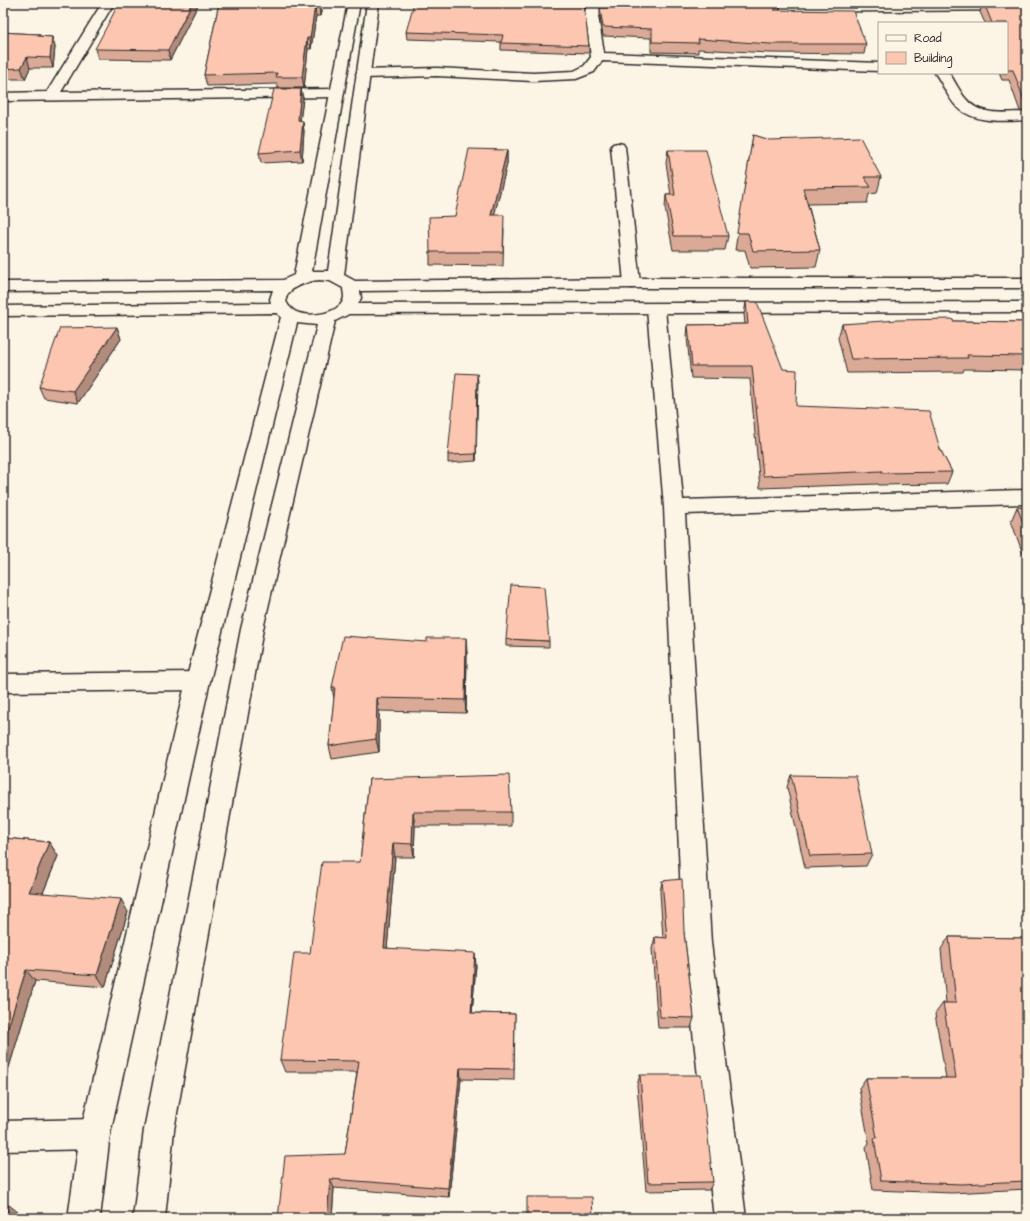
<svg xmlns="http://www.w3.org/2000/svg" width="1030" height="1221" font-family="'Architects Daughter',sans-serif">
<style>
.lines{fill:none;stroke-linecap:round;stroke-linejoin:round}
.street-casing{stroke:#2b2b2b;stroke-width:3}
.secondary-casing{stroke:#2b2b2b;stroke-width:3}
.street{fill:#fcf5e5;fill-rule:evenodd}
.secondary{fill:#fcf5e5;fill-rule:evenodd}
.wall{fill:#daaa97;stroke:#2b2b2b}
.shaded-wall{fill:#b18b7b;stroke:#2b2b2b}
.building{fill:#fdc6b0;stroke:#2b2b2b}
</style>
<rect width="100%" height="100%" fill="#fcf5e5"/>
<filter id="ink" filterUnits="userSpaceOnUse"><feTurbulence type="fractalNoise" baseFrequency=".025" numOctaves="2"/><feDisplacementMap in="SourceGraphic" scale="8" xChannelSelector="R" yChannelSelector="G"/><feConvolveMatrix kernelMatrix="1 2 1 2 8 2 1 2 1" color-interpolation-filters="sRGB"/></filter>
<g filter="url(#ink)">
<g class="lines">
<defs>
<g id="street">
<polygon points="102,3 114,3 61,92 337,89 342,90 344,93 342,96 337,97 3,101 3,93 47,92"/>
<polygon points="588,3 600,3 599,8 630,7 636,11 630,15 598,16 604,53 879,63 879,71 602,61 594,72 576,79 533,81 437,76 363,78 358,77 356,74 358,71 363,70 437,68 533,73 574,71 584,66 591,57 585,12"/>
<polygon points="1027,3 1027,10 750,12 744,8 750,4"/>
<path d="M935,73H949C955,81 959,91 966,99C980,117 1007,112 1027,112V120C1005,121 975,124 957,107C948,98 943,84 935,73Z"/>
<polygon points="618,143 623,144 625,147 640,283 638,287 632,288 626,287 624,283 611,147 613,144"/>
<polygon points="656,304 662,305 665,309 683,500 1027,490 1027,504 685,514 711,943 746,1218 714,1218 683,943 664,507 647,309 650,305"/>
<polygon points="198,672 206,674 210,681 206,688 198,690 3,692 3,674"/>
<polygon points="95,1119 106,1123 110,1134 106,1145 95,1149 3,1151 3,1121"/>
</g>
<path id="secondary" d="M348,3H360L312,271H328L367,3H379L344,275L355,281L632,278H1027V288H632L360,291L361,298L358,304L1027,302V312L349,314L335,321L263,629L174,1130L165,1218H133L144,1130L241,629L317,325L297,323L210,681L110,1134L100,1218H68L80,1134L186,681L281,317L277,313L3,316V306L271,303L270,299L273,290L3,292V282L283,280L294,275ZM319,280L330,281L343,288C343,291 344,294 344,297C342,315 304,319 293,310C271,293 307,281 319,280Z"/>
</defs>
<!-- street casing -->
<use href="#street" class="street-casing"/>
<!-- secondary casing -->
<use href="#secondary" class="secondary-casing"/>
<!-- street -->
<use href="#street" class="street"/>
<!-- secondary -->
<use href="#secondary" class="secondary"/>
</g>
<!-- wall -->
<g class="wall">
<polygon points="199,3 170,60 98,59 95,49"/>
<polygon points="219,3 323,3 320,16 316,16 311,49 308,49 304,88 278,88 277,84 207,86 204,75"/>
<polygon points="600,3 733,3 601,6"/>
<polygon points="781,3 780,10 866,44 864,54 769,53 698,49 698,53 651,52 651,38 603,36 600,17 600,8"/>
<polygon points="982,3 1027,3 1027,112 1020,111 1009,80 1002,80 999,73 1007,73 1007,23 985,23 980,12"/>
<polygon points="584,10 589,46 589,53 501,50 501,42 407,39 406,32"/>
<polygon points="3,32 17,33 39,34 40,36 52,37 55,47 53,68 30,68 25,79 3,79"/>
<polygon points="301,89 303,99 300,120 304,131 302,161 261,163 259,153"/>
<polygon points="1027,113 1027,130 1024,122"/>
<polygon points="753,135 881,177 877,193 869,194 867,203 808,204 820,250 816,267 750,268 745,250 735,250"/>
<polygon points="507,150 507,164 494,215 504,229 503,266 430,265 430,252 455,216"/>
<polygon points="668,150 728,236 725,250 673,250 665,208 666,195 671,195 666,163"/>
<polygon points="746,302 796,406 940,449 952,472 947,484 878,485 878,484 760,488 750,379 691,378 687,337 688,325 745,324 744,314"/>
<polygon points="953,321 1027,322 1027,370 964,369 963,372 847,373 838,338 842,324"/>
<polygon points="117,327 121,339 78,403 44,398 39,387"/>
<polygon points="477,374 476,461 448,463 448,455"/>
<polygon points="1027,420 1027,431 1024,427"/>
<polygon points="1017,507 1027,508 1027,565 1011,521"/>
<polygon points="506,639 549,641 549,647 506,646"/>
<polygon points="467,652 466,713 379,711 379,752 332,759 329,746 334,699 332,687"/>
<polygon points="791,775 872,854 866,866 805,868 787,787"/>
<polygon points="369,779 511,812 511,826 415,826 414,857 395,857 387,948 476,965 472,1013 515,1014 514,1080 461,1079 449,1197 334,1188 332,1218 278,1218 345,1154 357,1072 285,1072 280,1060 310,953 360,862"/>
<polygon points="3,838 49,842 58,856 43,893 128,912 105,987 35,981 7,1074 3,1074"/>
<polygon points="662,881 684,932 694,1018 691,1028 658,1028 652,949 655,937 663,938 660,892"/>
<polygon points="949,937 1027,938 1027,1189 952,1193 873,1190 866,1147 869,1143 859,1088 866,1078 946,1078 935,1014 943,1003 946,1003 941,949"/>
<polygon points="640,1075 713,1182 709,1190 646,1191 637,1085"/>
</g>
<!-- shaded-wall -->
<g class="shaded-wall">
<polygon points="192,3 199,3 170,60 168,50"/>
<polygon points="320,3 323,3 320,16 319,6"/>
<polygon points="585,3 587,3 584,12 584,5"/>
<polygon points="781,3 779,12 774,10"/>
<polygon points="315,6 316,16 311,49 310,38"/>
<polygon points="52,37 55,47 53,68 50,58"/>
<polygon points="307,38 308,49 304,88 302,77"/>
<polygon points="27,57 30,68 25,79 21,68"/>
<polygon points="301,89 303,99 299,130 298,120"/>
<polygon points="303,121 304,131 302,161 300,150"/>
<polygon points="507,150 507,164 491,229 491,215"/>
<polygon points="117,327 121,339 78,403 73,391"/>
<polygon points="477,374 478,381 476,461 476,454"/>
<polygon points="466,638 467,652 466,713 465,700"/>
<polygon points="377,698 379,711 379,752 376,739"/>
<polygon points="413,812 415,826 414,857 412,844"/>
<polygon points="49,842 58,856 38,905 29,892"/>
<polygon points="393,843 395,857 386,961 384,948"/>
<polygon points="121,899 128,912 105,987 97,975"/>
<polygon points="475,953 476,965 471,1025 471,1013"/>
<polygon points="26,970 35,981 7,1074 3,1071 3,1043"/>
<polygon points="460,1068 461,1079 449,1197 448,1188"/>
<polygon points="330,1179 334,1188 332,1218 327,1218"/>
<polygon points="9,1205 23,1216 23,1218 5,1218"/>
</g>
<!-- building -->
<g class="building">
<polygon points="119,3 192,3 168,50 95,49"/>
<polygon points="219,3 320,3 319,6 315,6 310,38 307,38 302,77 276,77 277,73 204,75"/>
<polygon points="414,3 585,3 584,5 589,46 501,43 503,35 406,32"/>
<polygon points="781,3 774,10 853,11 866,44 770,44 698,39 699,43 652,42 652,29 603,27 600,8"/>
<polygon points="984,3 1027,3 1027,100 1024,100 1013,70 1007,70 1007,23 992,23"/>
<polygon points="3,32 17,33 39,34 38,36 52,37 50,58 27,57 21,68 3,69"/>
<polygon points="274,89 301,89 298,120 303,121 300,150 259,153"/>
<polygon points="753,135 769,140 860,137 881,177 864,177 871,187 803,188 820,250 753,251 748,233 737,233"/>
<polygon points="469,149 507,150 491,215 504,215 503,252 430,252 429,217 455,216"/>
<polygon points="668,150 706,150 728,236 674,236 666,195 675,195"/>
<polygon points="746,302 757,302 783,369 797,370 796,406 929,411 940,449 952,472 882,473 882,471 763,476 752,366 692,366 688,325 748,324"/>
<polygon points="952,319 953,321 1027,322 1027,356 967,355 968,358 851,359 842,324 898,320"/>
<polygon points="117,327 73,391 39,387 60,328"/>
<polygon points="456,373 477,374 476,454 448,455"/>
<polygon points="1017,507 1027,508 1027,533"/>
<polygon points="511,585 544,587 549,641 506,639"/>
<polygon points="343,636 427,642 427,638 466,638 465,700 377,698 376,739 329,746 335,687 332,687"/>
<polygon points="509,775 511,812 413,812 412,844 393,843 384,948 475,953 471,1013 515,1014 514,1069 460,1068 448,1188 330,1179 327,1218 278,1218 285,1156 345,1154 359,1061 280,1060 294,953 310,953 322,862 360,862 369,779"/>
<polygon points="791,775 856,776 872,854 810,856"/>
<polygon points="3,838 49,842 29,892 121,899 97,975 26,970 3,1043"/>
<polygon points="682,879 684,932 694,1018 660,1017 655,937 667,938 662,881"/>
<polygon points="949,937 1027,938 1027,1181 961,1184 881,1181 874,1138 877,1138 866,1078 956,1078 943,1003 956,1003"/>
<polygon points="640,1075 701,1075 713,1182 648,1183"/>
<polygon points="527,1197 592,1197 593,1218 527,1218"/>
<polygon points="3,1205 9,1205 5,1218 3,1218"/>
</g>
</g>
<!-- margin -->
<rect width="1030" height="1221" fill="none" stroke="#fcf5e5" stroke-width="16"/>
<rect x="8" y="8" width="1014" height="1205" fill="none" stroke="#2b2b2b" stroke-width="1.5" filter="url(#ink)"/>
<!-- legend -->
<rect x="878" y="22" width="130" height="52" fill="#fcf5e5" stroke="#a8a49b"/>
<rect x="886" y="35" width="20" height="6" fill="#fcf5e5" stroke="#a8a49b"/>
<text x="914" y="42" font-size="12" fill="#2b2b2b">Road</text>
<rect x="886" y="52" width="20" height="12" fill="#fdc6b0" stroke="#a8a49b"/>
<text x="914" y="62" font-size="12" fill="#2b2b2b">Building</text>
</svg>
